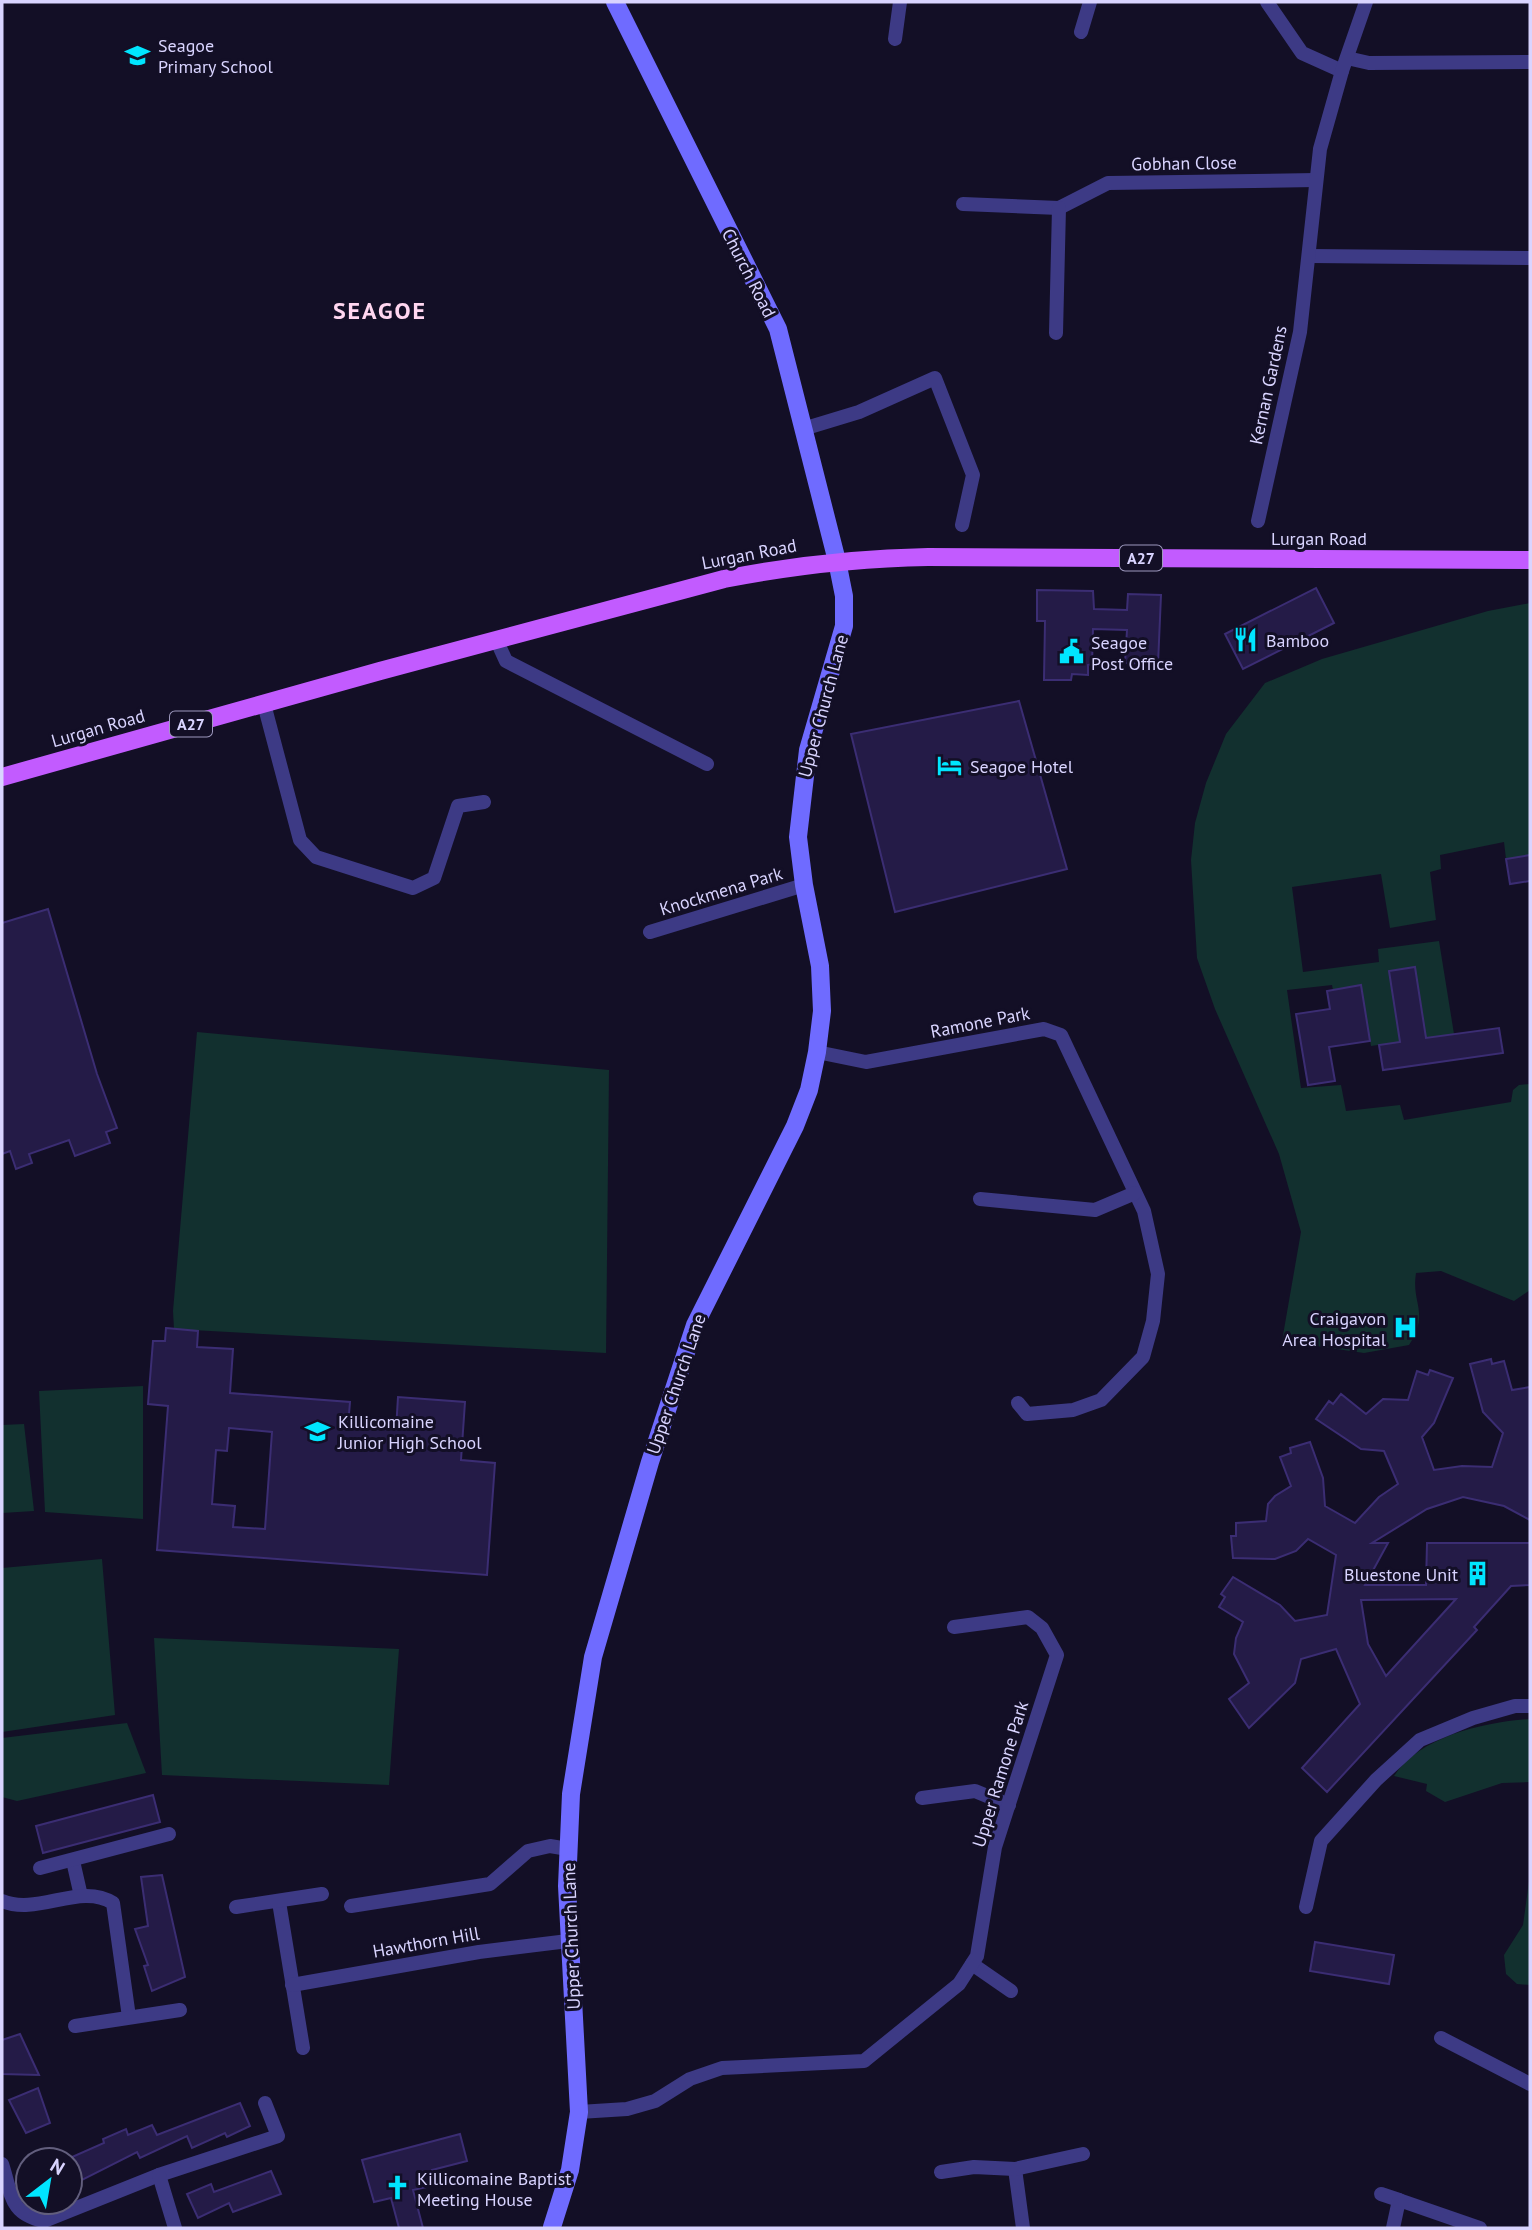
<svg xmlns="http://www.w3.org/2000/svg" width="1532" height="2230" font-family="'PT Sans',sans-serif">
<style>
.green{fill:#12302f}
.building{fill:#241b47;stroke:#3b2d73;stroke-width:2;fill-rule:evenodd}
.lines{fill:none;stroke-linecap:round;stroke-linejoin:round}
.street{stroke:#3d3a85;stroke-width:14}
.secondary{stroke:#6f6bff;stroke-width:18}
.primary{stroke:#c25bff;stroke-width:18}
.labels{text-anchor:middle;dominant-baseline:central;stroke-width:6;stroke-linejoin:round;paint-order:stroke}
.shield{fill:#130f26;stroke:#9e99be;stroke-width:2}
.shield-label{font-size:16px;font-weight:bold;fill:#d9d4ff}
.poi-label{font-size:18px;fill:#d9d4ff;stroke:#130f26;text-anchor:start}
.street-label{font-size:18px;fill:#d9d4ff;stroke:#130f26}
.district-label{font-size:24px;font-weight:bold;letter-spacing:2px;fill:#ffd6f0;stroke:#130f26}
</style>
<rect width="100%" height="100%" fill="#130f26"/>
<!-- green -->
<g class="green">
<path d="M1530,603V855L1506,859L1504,842L1440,855L1441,869L1430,872L1436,920L1390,928L1381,874L1292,887L1303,972L1379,962L1378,949L1439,941L1454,1034L1371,1046L1361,985L1333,990L1332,985L1287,990L1301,1088L1341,1085L1346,1111L1400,1105L1404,1120L1511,1102L1513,1090L1519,1085L1530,1084V1290L1514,1301L1441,1271L1416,1273C1411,1304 1430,1312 1409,1345L1364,1353L1282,1341L1301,1232L1279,1154L1215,1009L1197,958L1191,860L1195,823L1206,783L1226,734L1265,683L1322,659L1488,611Z"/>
<polygon points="197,1032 609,1070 606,1353 174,1329 173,1311"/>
<polygon points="143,1386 143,1519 45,1512 39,1391"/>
<polygon points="24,1424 34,1511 2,1513 2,1425"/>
<polygon points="102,1559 115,1715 2,1732 2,1568"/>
<polygon points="154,1638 399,1649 389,1785 162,1775"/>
<path d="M1530,1719V1782L1502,1783L1445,1802L1426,1791L1427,1784L1394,1776C1420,1736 1485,1722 1530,1719Z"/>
<polygon points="127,1723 146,1773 17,1801 2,1797 2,1738"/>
<polygon points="1530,1874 1530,1985 1517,1984 1506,1974 1504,1955 1523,1925"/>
</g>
<!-- building -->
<g class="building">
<polygon points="1316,588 1334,623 1243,669 1225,634"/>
<polygon points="1037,590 1093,591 1094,609 1127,610 1128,594 1161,595 1158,664 1125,663 1127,630 1093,629 1092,664 1088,665 1088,675 1072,674 1071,680 1044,680 1045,621 1037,621"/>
<polygon points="1019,701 1067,869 895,912 851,734"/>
<polygon points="1530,855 1530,881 1510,884 1506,859"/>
<polygon points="48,909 97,1074 117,1128 106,1132 110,1143 75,1156 69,1140 29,1154 32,1163 16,1169 10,1151 2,1154 2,923"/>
<polygon points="1415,967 1426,1038 1499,1028 1503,1053 1383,1070 1379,1045 1400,1042 1389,971"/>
<polygon points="1361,985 1370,1041 1329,1047 1335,1081 1308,1085 1296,1014 1330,1009 1327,991"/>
<path d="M166,1328L198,1331L197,1347L233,1349L230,1393L350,1402L348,1426L396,1430L398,1397L465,1402L461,1460L495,1463L487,1575L157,1550L168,1406L148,1404L153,1341H165ZM229,1428L272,1432L265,1529L233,1527L235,1506L212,1504L216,1450L227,1451Z"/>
<path d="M1491,1359L1492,1364L1504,1361L1512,1390L1530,1387V1520L1504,1506L1463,1497L1427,1509L1372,1543H1388L1365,1585H1426L1427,1543H1530V1585L1511,1586L1474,1627L1477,1630L1327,1792L1302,1768L1360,1704L1336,1649L1301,1659L1295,1683L1249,1728L1229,1699L1249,1683L1234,1654L1236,1638L1243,1622L1219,1607L1225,1597L1221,1594L1233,1577L1280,1605L1295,1621L1327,1615L1336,1555L1308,1539L1296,1551L1275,1559L1233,1558L1231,1536H1236V1523L1266,1521L1268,1504L1275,1496L1291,1486L1280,1457L1291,1453L1290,1448L1310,1442L1323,1478L1325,1506L1355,1523L1379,1497L1398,1484L1384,1451L1361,1449L1316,1419L1329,1401L1333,1404L1341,1394L1366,1414L1383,1399L1408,1400L1417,1371L1428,1375L1430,1370L1453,1378L1434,1423L1422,1437L1434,1470L1462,1466L1492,1467L1503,1433L1483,1412L1470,1364ZM1456,1599L1386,1676L1368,1644L1361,1600Z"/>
<polygon points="153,1795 160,1822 43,1853 36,1826"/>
<polygon points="162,1875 185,1977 152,1991 144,1966 148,1965 135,1929 148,1926 141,1877"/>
<polygon points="1315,1942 1394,1955 1389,1984 1310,1971"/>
<polygon points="20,2034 39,2075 2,2074 2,2040"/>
<polygon points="38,2088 50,2123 26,2133 9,2100"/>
<polygon points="240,2103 250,2126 227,2137 225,2133 192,2148 187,2136 140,2158 137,2152 82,2180 72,2157 104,2143 103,2139 126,2129 128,2135 152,2125 157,2135"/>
<polygon points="460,2134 467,2161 432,2170 436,2185 413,2190 423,2228 399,2228 391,2198 374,2202 362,2160"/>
<polygon points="271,2171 281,2194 233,2212 229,2203 198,2218 187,2194 211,2184 214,2192"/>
</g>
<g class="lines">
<!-- street -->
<g class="street">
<polyline points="1267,2 1302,53 1342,71"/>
<polyline points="1081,32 1090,2"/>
<polyline points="895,39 900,2"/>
<polyline points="1347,58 1369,63 1530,62"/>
<polyline points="963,204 1059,208 1108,183 1316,180"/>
<polyline points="1311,256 1530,258"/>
<polyline points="1056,333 1059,208"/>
<polyline points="803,429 859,412 935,378 973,475 962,525"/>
<polyline points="1258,521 1300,332 1320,149 1342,71 1366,2"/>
<polyline points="496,639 506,661 707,764"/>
<polyline points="264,704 300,840 316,857 413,888 434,878 458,806 484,802"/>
<polyline points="650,932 804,885"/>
<polyline points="817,1052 866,1062 1044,1029 1061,1035 1144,1211 1158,1274 1153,1321 1143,1357 1101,1400 1073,1410 1027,1414 1018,1403"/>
<polyline points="980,1199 1095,1210 1135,1193"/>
<polyline points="922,1798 975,1791 1009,1805"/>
<polyline points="73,1861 81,1896"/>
<polyline points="40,1868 169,1834"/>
<path d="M2,1901C38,1916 80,1882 113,1903L129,2017"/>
<polyline points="279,1902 303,2048"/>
<polyline points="351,1906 490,1884 528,1851 550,1846 568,1849"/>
<polyline points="236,1907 322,1894"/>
<polyline points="1306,1907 1321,1841 1376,1780 1420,1740 1473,1718 1515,1706 1530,1706"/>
<polyline points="972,1964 1011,1991"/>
<polyline points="292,1985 479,1952 568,1941"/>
<polyline points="75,2026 180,2010"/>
<polyline points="1441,2038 1530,2084"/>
<polyline points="579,2112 627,2109 655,2101 690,2079 722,2068 864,2061 959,1984 977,1956 995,1847 1057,1655 1042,1628 1028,1617 954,1627"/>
<path d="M2,2164C12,2194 9,2214 44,2221L159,2175L278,2136L265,2103"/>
<polyline points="1015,2169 1023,2228"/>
<polyline points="941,2172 974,2167 1015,2169 1083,2154"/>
<polyline points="159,2175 175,2228"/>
<polyline points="1381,2194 1399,2200"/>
<polyline points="1393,2228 1399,2200 1480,2228"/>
</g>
<!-- secondary -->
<polyline class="secondary" points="552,2227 570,2170 579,2112 567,1886 571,1794 593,1657 650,1462 695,1325 795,1126 809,1090 817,1052 822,1011 820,966 804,885 798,837 808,750 844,626 844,596 837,561 778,329 615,2"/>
<!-- primary -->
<path class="primary" d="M2,777L380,671L724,579C791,566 859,558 928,557L1530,560"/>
</g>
<!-- icons -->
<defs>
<symbol id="school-bare" viewBox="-9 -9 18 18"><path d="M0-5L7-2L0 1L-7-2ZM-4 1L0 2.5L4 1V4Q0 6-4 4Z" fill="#00e5ff" stroke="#130f26" stroke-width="2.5" paint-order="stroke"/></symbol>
<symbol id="restaurant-bare" viewBox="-9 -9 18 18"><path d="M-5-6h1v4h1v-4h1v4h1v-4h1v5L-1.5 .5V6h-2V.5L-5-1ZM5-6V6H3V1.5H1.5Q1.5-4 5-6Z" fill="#00e5ff" stroke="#130f26" stroke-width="2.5" paint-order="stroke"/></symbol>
<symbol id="civic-bare" viewBox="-9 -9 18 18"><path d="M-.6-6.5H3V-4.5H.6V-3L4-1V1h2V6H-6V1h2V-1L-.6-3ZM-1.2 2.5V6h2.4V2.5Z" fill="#00e5ff" stroke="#130f26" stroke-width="2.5" paint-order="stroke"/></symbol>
<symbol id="hotel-bare" viewBox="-9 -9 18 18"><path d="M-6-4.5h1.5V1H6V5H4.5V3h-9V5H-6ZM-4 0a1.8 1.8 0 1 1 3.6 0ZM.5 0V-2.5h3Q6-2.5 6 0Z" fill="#00e5ff" stroke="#130f26" stroke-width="2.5" paint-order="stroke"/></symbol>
<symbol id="hospital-bare" viewBox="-9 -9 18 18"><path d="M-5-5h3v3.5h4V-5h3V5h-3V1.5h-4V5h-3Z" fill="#00e5ff" stroke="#130f26" stroke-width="2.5" paint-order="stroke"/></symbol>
<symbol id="building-bare" viewBox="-9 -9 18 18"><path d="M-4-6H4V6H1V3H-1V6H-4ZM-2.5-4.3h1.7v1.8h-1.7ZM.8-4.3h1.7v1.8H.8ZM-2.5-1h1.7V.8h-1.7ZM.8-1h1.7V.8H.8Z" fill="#00e5ff" stroke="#130f26" stroke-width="2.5" paint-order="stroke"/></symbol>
<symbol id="church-bare" viewBox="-9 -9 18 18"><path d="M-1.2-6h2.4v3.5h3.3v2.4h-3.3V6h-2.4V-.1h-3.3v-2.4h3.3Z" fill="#00e5ff" stroke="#130f26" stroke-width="2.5" paint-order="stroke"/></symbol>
</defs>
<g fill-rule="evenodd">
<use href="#school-bare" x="120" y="38" width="35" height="35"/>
<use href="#restaurant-bare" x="1228" y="622" width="35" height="35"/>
<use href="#civic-bare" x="1054" y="634" width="35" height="35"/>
<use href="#hotel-bare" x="932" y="748" width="35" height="35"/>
<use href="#hospital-bare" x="1388" y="1310" width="35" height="35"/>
<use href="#school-bare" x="300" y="1414" width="35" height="35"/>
<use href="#building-bare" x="1460" y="1556" width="35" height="35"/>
<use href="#church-bare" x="380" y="2170" width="35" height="35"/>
</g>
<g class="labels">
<!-- shield labels -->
<g class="shield">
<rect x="1120" y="545.5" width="42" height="25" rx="5"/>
<rect x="170" y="711.5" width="42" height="25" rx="5"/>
</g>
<g class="shield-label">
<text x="1141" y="558">A27</text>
<text x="191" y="724">A27</text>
</g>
<!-- poi labels -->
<g class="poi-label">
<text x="158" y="45">Seagoe<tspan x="158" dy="21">Primary School</tspan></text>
<text x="1266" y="640">Bamboo</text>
<text x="1091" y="642">Seagoe<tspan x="1091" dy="21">Post Office</tspan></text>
<text x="970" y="766">Seagoe Hotel</text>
<text x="1386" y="1318" text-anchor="end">Craigavon<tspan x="1386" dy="21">Area Hospital</tspan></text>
<text x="338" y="1421">Killicomaine<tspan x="338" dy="21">Junior High School</tspan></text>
<text x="1458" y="1574" text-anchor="end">Bluestone Unit</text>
<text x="417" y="2178">Killicomaine Baptist<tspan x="417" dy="21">Meeting House</tspan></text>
</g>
<!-- street labels -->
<g class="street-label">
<text transform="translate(1184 163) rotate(-1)">Gobhan Close</text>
<text transform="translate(749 273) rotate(63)">Church Road</text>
<text transform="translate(1268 385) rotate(-78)">Kernan Gardens</text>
<text x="1319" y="538">Lurgan Road</text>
<text transform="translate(749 554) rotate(-11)">Lurgan Road</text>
<text transform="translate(823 706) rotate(-75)">Upper Church Lane</text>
<text transform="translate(98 728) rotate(-16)">Lurgan Road</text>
<text transform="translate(721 891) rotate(-17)">Knockmena Park</text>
<text transform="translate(980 1022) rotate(-11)">Ramone Park</text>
<text transform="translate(676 1384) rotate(-71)">Upper Church Lane</text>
<text transform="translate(1000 1774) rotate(-73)">Upper Ramone Park</text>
<text transform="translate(571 1936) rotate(-92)">Upper Church Lane</text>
<text transform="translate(426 1942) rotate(-10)">Hawthorn Hill</text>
</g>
<!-- district labels -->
<g class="district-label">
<text x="380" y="310">SEAGOE</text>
</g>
</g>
<!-- border -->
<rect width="1532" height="2230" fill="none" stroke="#d9d4ff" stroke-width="7"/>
<!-- north arrow -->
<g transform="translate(49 2181) rotate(31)"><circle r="33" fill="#130f26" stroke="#625e7d" stroke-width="2"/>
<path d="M0-5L12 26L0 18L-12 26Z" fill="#00e5ff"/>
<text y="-10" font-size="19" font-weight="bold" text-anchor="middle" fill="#d9d4ff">N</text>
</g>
</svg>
